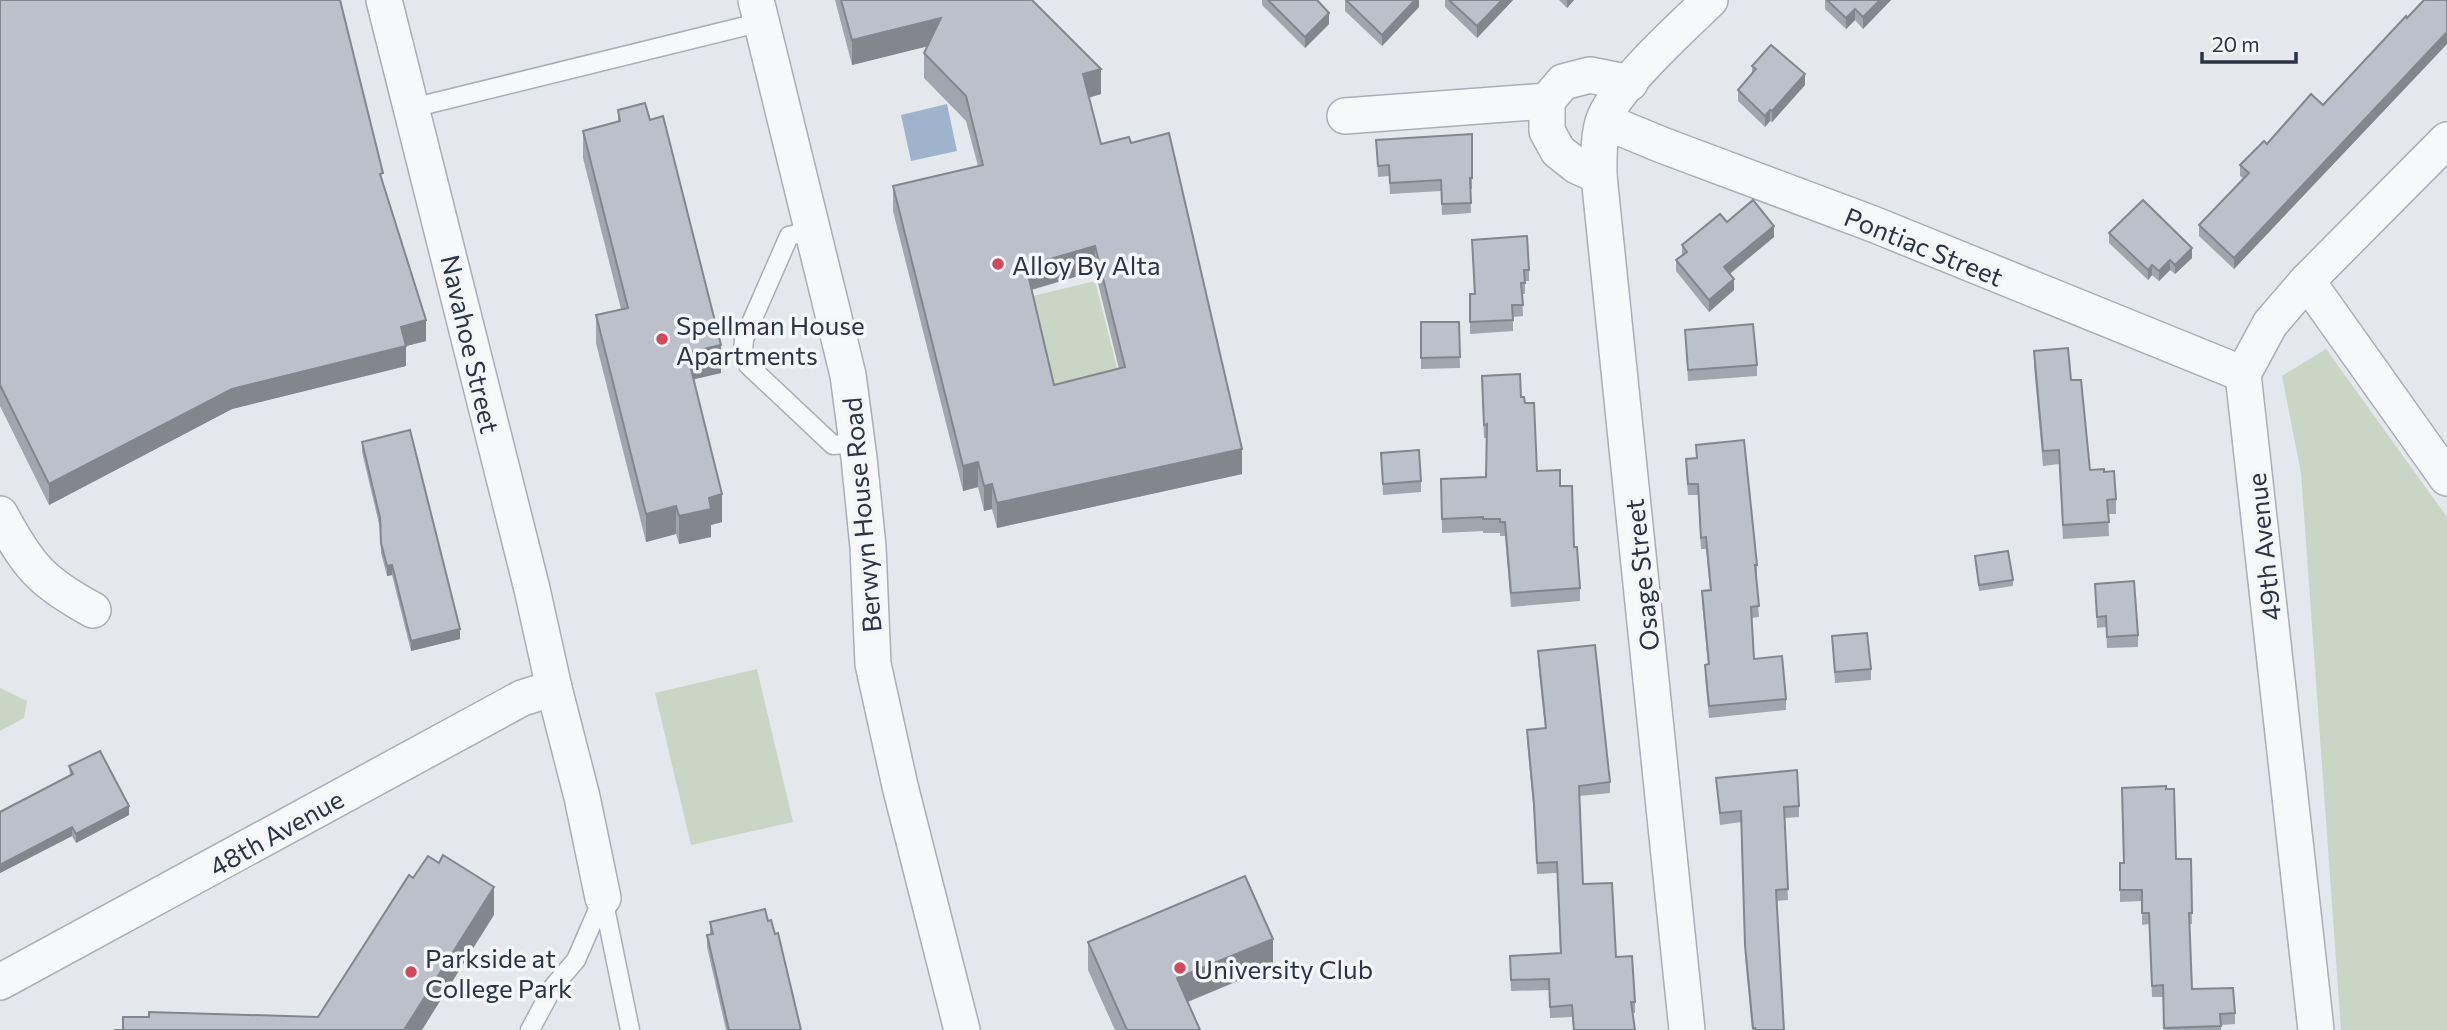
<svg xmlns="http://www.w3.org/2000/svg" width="2447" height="1030" font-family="Commissioner,sans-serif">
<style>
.green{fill:#c9d6c5}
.water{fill:#9fb4cc}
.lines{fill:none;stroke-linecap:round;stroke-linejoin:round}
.lane-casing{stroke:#a9aeb7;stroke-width:21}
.street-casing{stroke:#a9aeb7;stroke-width:38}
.lane{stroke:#f7f8fa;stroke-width:18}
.street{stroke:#f7f8fa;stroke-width:35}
.wall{fill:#a1a5ae;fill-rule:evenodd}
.shaded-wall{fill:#83868d}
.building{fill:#bbc0ca;stroke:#83868d;stroke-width:2;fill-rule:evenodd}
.poi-dot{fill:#d1495b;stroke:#f4f6f9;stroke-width:2.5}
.labels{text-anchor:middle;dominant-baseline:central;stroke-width:7;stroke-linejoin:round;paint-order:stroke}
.street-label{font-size:26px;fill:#2b3445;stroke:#f4f6f9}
.poi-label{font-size:26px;fill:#2b3445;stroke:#f4f6f9;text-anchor:start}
</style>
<rect width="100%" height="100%" fill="#e4e7ec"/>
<!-- green -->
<g class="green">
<polygon points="1095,281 1121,384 1055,400 1029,297"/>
<polygon points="2326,349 2447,517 2447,1030 2341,1030 2301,473 2282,376"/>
<polygon points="757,669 793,822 691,845 655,693"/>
<polygon points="0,688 27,701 24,718 0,731"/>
</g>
<!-- water -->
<polygon class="water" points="947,104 957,151 911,161 901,115"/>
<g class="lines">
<defs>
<g id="lane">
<polyline points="412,108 762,22"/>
<polyline points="812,230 789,236 744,339 743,353 748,365 833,445 857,443"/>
<polyline points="603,898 630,1030"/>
<polyline points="530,1030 553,987 576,960 603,898"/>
</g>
<g id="street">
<polyline points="384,0 532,589 554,688 582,797 603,898"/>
<polyline points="756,0 848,375 859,458 868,547 873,664 900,786 962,1030"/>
<polyline points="1345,116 1547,101"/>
<polyline points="1604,121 1662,145 1873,224 2243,374"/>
<polyline points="1599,176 1577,166 1558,151 1547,131 1547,101 1563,82 1590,75 1630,83"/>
<polyline points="2307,281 2447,478"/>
<path d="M0,514C28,566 41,582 93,610"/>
<polyline points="0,982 522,698 554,688"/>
<path d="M1687,1030L1599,176C1599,158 1598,140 1603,122C1612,90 1684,25 1710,0"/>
<polyline points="2316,1030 2243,374 2270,324 2307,281 2447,140"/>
</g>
</defs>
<!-- lane casing -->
<use href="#lane" class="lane-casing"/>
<!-- street casing -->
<use href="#street" class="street-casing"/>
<!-- lane -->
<use href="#lane" class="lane"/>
<!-- street -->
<use href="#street" class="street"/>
</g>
<!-- wall -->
<g class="wall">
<polygon points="0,0 383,184 426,341 406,346 406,366 232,409 49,505 0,406"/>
<path d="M835,0H1032L1101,94L1089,98L1101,144L1242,474L997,528L992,509L984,511L978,487L963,491L893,211V186L978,166L966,121L924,78V53L927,46L852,65ZM1095,271L1119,369L1054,385L1032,290Z"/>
<polygon points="1262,0 1317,0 1329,24 1305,48 1262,5"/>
<polygon points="1345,0 1419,0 1419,7 1382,46 1345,11"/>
<polygon points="1445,0 1513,0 1477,38 1445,7"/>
<polygon points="1559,0 1574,0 1567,8"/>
<polygon points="1825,0 1891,0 1863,29 1855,20 1846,29 1825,9"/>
<polygon points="2447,0 2447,44 2234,269 2199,236 2199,225 2244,179 2240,176 2240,165 2267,144 2323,105"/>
<polygon points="1752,66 1805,85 1772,122 1770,121 1765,127 1738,101 1738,90 1752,74"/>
<polygon points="618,110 721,373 693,379 722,522 711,525 711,537 679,544 676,534 646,542 596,343 596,315 621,309 583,158 583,131 618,122"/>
<polygon points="1472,134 1472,189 1470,189 1471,213 1442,215 1441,191 1390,194 1389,176 1378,177 1376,140"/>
<polygon points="1727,222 1774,237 1730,274 1734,290 1709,312 1676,271 1676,260 1682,256 1682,245"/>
<polygon points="2109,233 2192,258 2175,274 2170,270 2159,281 2152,275 2148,280 2109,243"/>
<polygon points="1472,240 1529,270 1529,281 1525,281 1525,294 1522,294 1523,316 1513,317 1513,331 1470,334 1470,294 1474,294"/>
<polygon points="1421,322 1459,322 1460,368 1421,369"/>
<polygon points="1685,330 1757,365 1757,376 1688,381"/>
<polygon points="2034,351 2071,380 2090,470 2116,499 2116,514 2108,514 2109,536 2063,539 2059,464 2043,466 2034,366"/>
<polygon points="1482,390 1521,397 1537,471 1560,486 1574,547 1580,588 1580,601 1511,607 1505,536 1500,536 1500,533 1483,533 1483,531 1442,533 1441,479 1486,477 1487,438 1484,438"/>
<polygon points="362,442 460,639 411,651 392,575 387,576 381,553 380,528 362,452"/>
<polygon points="1696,445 1757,565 1757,576 1756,576 1759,617 1751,618 1754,659 1786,699 1786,710 1709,718 1705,676 1705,665 1708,664 1702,602 1702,591 1710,590 1706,549 1701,549 1698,495 1688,495 1686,470 1686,459 1696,458"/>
<polygon points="1381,453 1421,481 1421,492 1383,495"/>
<polygon points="1975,556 2013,580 2013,586 1979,591"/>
<polygon points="2095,584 2138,635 2138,647 2107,648 2106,627 2097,628"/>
<polygon points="1832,636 1871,669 1871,680 1835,683"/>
<polygon points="1538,651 1610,782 1610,793 1579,796 1583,884 1635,1002 1635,1013 1633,1013 1635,1030 1573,1030 1572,1017 1550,1018 1549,990 1511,991 1510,967 1560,953 1557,873 1537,874 1534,815 1527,741 1527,730 1545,729 1538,662"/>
<polygon points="69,766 129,815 76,843 72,836 0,873 0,812 70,776"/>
<polygon points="1716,778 1799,806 1799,817 1785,818 1788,900 1776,901 1784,1030 1752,1030 1745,956 1741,822 1720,825"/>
<polygon points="2176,859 2191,859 2192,924 2189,924 2192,989 2235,1013 2235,1024 2221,1025 2221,1030 2164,1030 2163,997 2152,997 2149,924 2142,925 2142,901 2120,902 2120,863"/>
<polygon points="768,921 801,1030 726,1030 707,947 707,935 710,935 710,922"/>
<polygon points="1088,942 1273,966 1188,1002 1200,1030 1115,1030 1088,970"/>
</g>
<!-- shaded-wall -->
<g class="shaded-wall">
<polygon points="1415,0 1419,0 1419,7 1382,46 1382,35"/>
<polygon points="1502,0 1513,0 1477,38 1477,26"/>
<polygon points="1567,0 1574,0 1567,8"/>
<polygon points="1880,0 1891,0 1863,29 1863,17"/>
<polygon points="1855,9 1855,20 1846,29 1846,18"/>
<polygon points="1329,13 1329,24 1305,48 1305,37"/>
<polygon points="941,18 941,43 852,65 852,40"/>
<polygon points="2447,32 2447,44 2234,269 2234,258"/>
<polygon points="1101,69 1101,94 1083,99 1083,74"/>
<polygon points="1805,74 1805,85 1772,122 1772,111"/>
<polygon points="1770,110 1770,121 1765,127 1765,116"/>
<polygon points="1774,226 1774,237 1724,278 1724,267"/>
<polygon points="1095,246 1095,271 1026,291 1026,266"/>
<polygon points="2192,248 2192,258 2175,274 2175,265"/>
<polygon points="2170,260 2170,270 2159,281 2159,271"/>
<polygon points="2152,265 2152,275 2148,280 2148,270"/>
<polygon points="1734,279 1734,290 1709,312 1709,300"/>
<polygon points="426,320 426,341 406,346 406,366 232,409 49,505 49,484 232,389 401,327"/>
<polygon points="721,345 721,373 687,381 687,353"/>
<polygon points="1242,449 1242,474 997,528 997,503"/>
<polygon points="978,462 978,487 963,491 963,466"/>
<polygon points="992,484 992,509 984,511 984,486"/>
<polygon points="722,494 722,522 711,525 711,537 679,544 679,516 709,498"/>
<polygon points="676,506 676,534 646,542 646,514"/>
<polygon points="392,565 392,575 387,576 387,566"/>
<polygon points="460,629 460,639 411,651 411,641"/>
<polygon points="129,806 129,815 76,843 76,834"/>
<polygon points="72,827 72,836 0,873 0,865"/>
<polygon points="494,887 494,915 422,1030 404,1030"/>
<polygon points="1273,939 1273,966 1177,1006 1177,978"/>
</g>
<!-- building -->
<g class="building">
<polygon points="0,0 340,0 383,173 380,174 426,320 401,327 406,346 232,389 49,484 0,385"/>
<path d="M841,0H1032L1101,69L1083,74L1101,144L1129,137L1131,143L1169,133L1242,449L997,503L992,484L984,486L978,462L963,466L893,186L983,165L966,96L924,53L941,18L852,40ZM1095,246L1125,367L1054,385L1026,266Z"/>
<polygon points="1268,0 1317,0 1329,13 1305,37"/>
<polygon points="1346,0 1415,0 1382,35"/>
<polygon points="1449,0 1502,0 1477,26"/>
<polygon points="1827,0 1880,0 1863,17 1855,9 1846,18"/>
<polygon points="2424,0 2447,0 2447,32 2234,258 2199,225 2249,173 2240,165 2264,141 2267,144 2311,94 2323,105 2406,16 2407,18"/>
<polygon points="1771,45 1805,74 1772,111 1770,110 1765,116 1738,90 1756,69 1752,66"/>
<polygon points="645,103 650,120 663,116 721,345 687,353 722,494 709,498 711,509 679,516 676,506 646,514 596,315 628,308 583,131 620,121 618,110"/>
<polygon points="1472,134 1472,178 1470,178 1471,203 1442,204 1441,180 1390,183 1389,165 1378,166 1376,140"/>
<polygon points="1753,200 1774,226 1724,267 1734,279 1709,300 1676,260 1687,252 1682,245 1720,214 1727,222"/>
<polygon points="2143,200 2192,248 2175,265 2170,260 2159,271 2152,265 2148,270 2109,233"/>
<polygon points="1527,236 1529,270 1524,270 1525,283 1521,283 1523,305 1512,305 1513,320 1470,322 1470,294 1475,294 1472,240"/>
<polygon points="1421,322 1459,322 1460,357 1421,358"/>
<polygon points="1753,324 1757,365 1688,370 1685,330"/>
<polygon points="2068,348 2071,380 2081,380 2090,470 2104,469 2104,472 2114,471 2116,499 2107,500 2109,522 2063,525 2059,450 2043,451 2034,351"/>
<polygon points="1520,374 1521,397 1524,397 1525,403 1534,403 1537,471 1560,470 1560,486 1572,486 1574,547 1577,547 1580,588 1511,593 1505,522 1500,522 1500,519 1483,519 1483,517 1442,519 1441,479 1486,477 1487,424 1484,425 1482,376"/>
<polygon points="410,430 460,629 411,641 392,565 387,566 381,543 380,518 362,442"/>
<polygon points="1744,440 1757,565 1755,565 1759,606 1751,607 1754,659 1782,656 1786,699 1709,706 1705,665 1709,664 1702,591 1711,590 1706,537 1701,538 1698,484 1688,484 1686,459 1697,458 1696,445"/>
<polygon points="1419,450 1421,481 1383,484 1381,453"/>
<polygon points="2008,551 2013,580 1979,585 1975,556"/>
<polygon points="2134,581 2138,635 2107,637 2106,616 2097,617 2095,584"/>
<polygon points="1867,633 1871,669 1835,672 1832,636"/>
<polygon points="1595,645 1610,782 1579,786 1583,884 1612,883 1616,957 1632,956 1635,1002 1631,1002 1635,1030 1574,1030 1572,1005 1550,1007 1549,979 1511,980 1510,956 1561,953 1557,862 1537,863 1534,804 1527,730 1546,728 1538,651"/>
<polygon points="100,751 129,806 76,834 72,827 0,865 0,812 73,774 69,766"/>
<polygon points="1797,770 1799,806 1784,807 1788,889 1776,890 1784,1030 1756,1030 1755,1028 1753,1028 1745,945 1741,811 1720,813 1716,778"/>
<polygon points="2166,786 2166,789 2174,789 2176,859 2191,859 2192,913 2189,913 2192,989 2233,988 2235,1013 2220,1014 2221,1026 2164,1028 2163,985 2152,986 2149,913 2142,913 2142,890 2120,890 2120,863 2124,863 2122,788"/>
<polygon points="443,855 494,887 404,1030 114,1030 123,1030 123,1017 149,1017 149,1012 318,1017 409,875 413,878 428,856 439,863"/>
<polygon points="1245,876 1273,939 1177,978 1200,1030 1127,1030 1088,942"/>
<polygon points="765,909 768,921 771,920 775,934 778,933 801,1030 729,1030 707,935 713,934 710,922"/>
</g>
<!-- markers -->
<g class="poi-dot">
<circle cx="998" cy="264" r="7"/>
<circle cx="662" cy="339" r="7"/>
<circle cx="1180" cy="968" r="7"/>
<circle cx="411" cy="972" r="7"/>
</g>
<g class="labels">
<!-- street labels -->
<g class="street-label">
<text transform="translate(1924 246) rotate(22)">Pontiac Street</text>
<text transform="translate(471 344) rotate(77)">Navahoe Street</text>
<text transform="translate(861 515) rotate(-95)">Berwyn House Road</text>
<text transform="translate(2263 547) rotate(-96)">49th Avenue</text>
<text transform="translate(1641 575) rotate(-96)">Osage Street</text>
<text transform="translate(276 832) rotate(-29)">48th Avenue</text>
</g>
<!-- poi labels -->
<g class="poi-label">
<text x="1012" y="264">Alloy By Alta</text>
<text x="676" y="324">Spellman House<tspan x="676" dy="30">Apartments</tspan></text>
<text x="425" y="957">Parkside at<tspan x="425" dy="30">College Park</tspan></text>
<text x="1194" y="968">University Club</text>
</g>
</g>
<!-- scale -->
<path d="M2202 52v10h94v-10" fill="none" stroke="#2b3445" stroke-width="3.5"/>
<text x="2212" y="52" font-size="21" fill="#2b3445" stroke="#f4f6f9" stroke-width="5" paint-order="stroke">20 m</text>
</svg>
